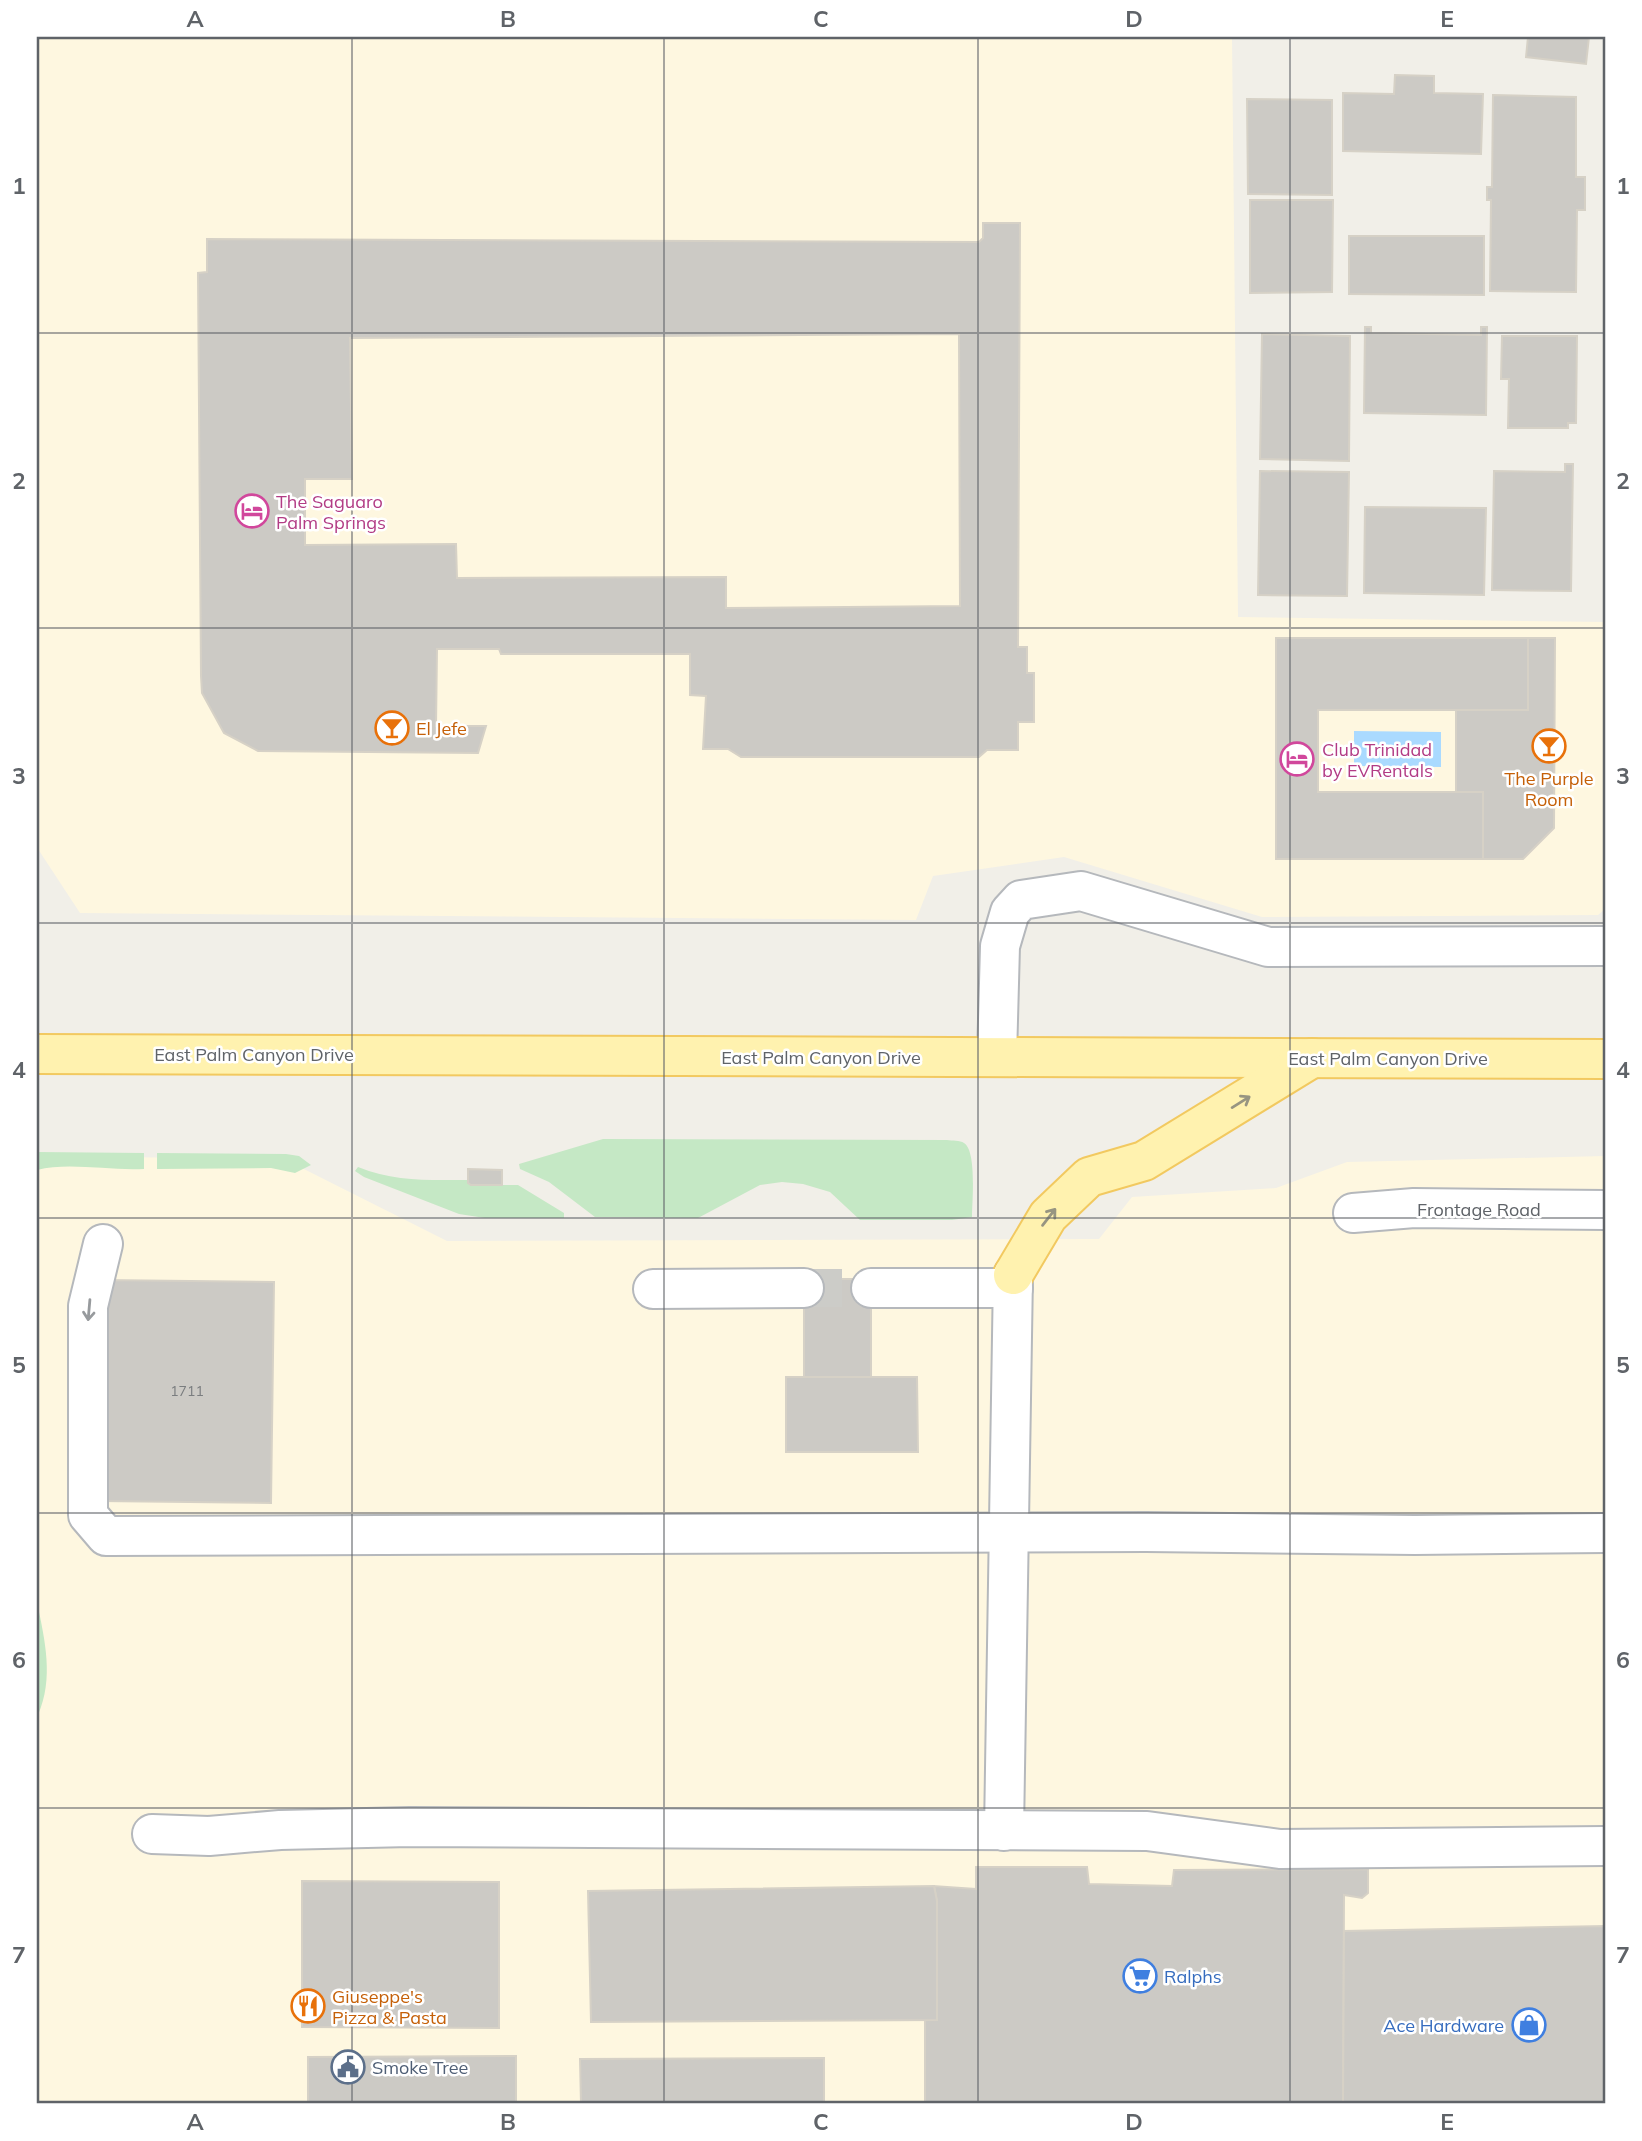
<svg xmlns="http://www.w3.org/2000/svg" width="1642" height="2141" font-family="Mulish,sans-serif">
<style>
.commercial{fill:#fef7e0}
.green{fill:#c5e8c5}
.water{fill:#aadaff}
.building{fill:#cccac5;stroke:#d6d1c6;stroke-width:2;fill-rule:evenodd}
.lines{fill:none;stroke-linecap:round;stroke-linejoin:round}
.minor-tunnel{stroke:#ccccc8;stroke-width:38;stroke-dasharray:38 19;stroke-linecap:butt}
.minor-casing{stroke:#b5b8bc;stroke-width:42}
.major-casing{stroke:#f2c960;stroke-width:42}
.minor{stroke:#fff;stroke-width:38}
.major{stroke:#fff2af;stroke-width:38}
.oneway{stroke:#979581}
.oneway2{stroke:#979a9d}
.grid{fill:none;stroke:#5f6368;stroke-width:2;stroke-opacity:0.55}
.labels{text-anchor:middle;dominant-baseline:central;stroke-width:5;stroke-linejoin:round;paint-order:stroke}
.number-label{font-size:14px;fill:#7a7d7f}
.hotel-label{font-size:18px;fill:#b23c85;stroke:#fff;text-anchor:start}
.food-label{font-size:18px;fill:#c56008;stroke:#fff;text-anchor:start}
.street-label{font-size:18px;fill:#5f6368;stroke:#fff}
.shop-label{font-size:18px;fill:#366cbe;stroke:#fff;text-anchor:start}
.service-label{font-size:18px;fill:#4e5e75;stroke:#fff;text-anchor:start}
.neatline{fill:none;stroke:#5f6368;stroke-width:2.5}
.grid-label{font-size:23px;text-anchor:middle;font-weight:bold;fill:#5f6368}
</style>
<rect width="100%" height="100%" fill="#f1efe8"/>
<!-- commercial -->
<g class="commercial">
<polygon points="38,37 1232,37 1238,617 1605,622 1605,909 1598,915 1262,917 1064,857 933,876 916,920 80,913 38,849"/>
<polygon points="39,1156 284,1159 447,1241 1099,1239 1132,1197 1276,1188 1347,1162 1605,1156 1605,2104 37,2104 37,1159"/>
</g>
<!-- green -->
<g class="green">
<path d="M603,1139L947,1140C952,1141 960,1140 964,1143C977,1151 972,1202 972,1217L952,1220H860L830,1192L803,1184L782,1182L760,1185L698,1218L595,1217L549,1182L520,1169L519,1164Z"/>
<path d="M37,1152L144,1153V1169C110,1171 69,1162 37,1170Z"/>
<polygon points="157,1153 286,1154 299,1156 311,1165 295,1173 271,1168 157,1169"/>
<path d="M358,1167C395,1182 428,1180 468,1180L471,1185H518L564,1213V1218H485L459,1214L364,1177L355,1171Z"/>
<path d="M37,1602C45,1641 54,1678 38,1715Z"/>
</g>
<!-- water -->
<polygon class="water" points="1354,731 1441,732 1441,767 1354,766"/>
<!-- building -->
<g class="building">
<polygon points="1528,37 1589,37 1586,64 1526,57"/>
<polygon points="1395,75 1434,76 1434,93 1483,94 1481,154 1343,151 1343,93 1394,94"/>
<polygon points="1493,95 1576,97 1576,177 1585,177 1585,210 1577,210 1576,292 1490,291 1491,200 1487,200 1487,187 1492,187"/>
<polygon points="1247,99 1332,100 1332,195 1248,194"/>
<polygon points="1250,200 1333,200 1332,292 1250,293"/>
<path d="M983,223H1020L1018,647H1027V673H1034V722H1018V750H987L979,757H741L728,749H703L706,696L690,695V654H501L499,649H437L436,726H486L478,753L258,751L224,733L202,693L201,676L198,273L207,272V239L979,242L983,238ZM959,334L960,606L726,608V577L457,578L456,544L305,545V479H352L350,338Z"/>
<polygon points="1349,236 1484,236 1484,295 1349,294"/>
<polygon points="1365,327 1371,327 1371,333 1481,335 1481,327 1487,327 1486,415 1364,413"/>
<polygon points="1262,334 1350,336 1349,461 1260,459"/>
<polygon points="1502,336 1577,336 1576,423 1568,423 1568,428 1508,428 1509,379 1501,379"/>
<polygon points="1565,464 1573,464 1571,591 1492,590 1494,471 1565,472"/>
<polygon points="1260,471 1349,472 1347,596 1258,595"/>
<polygon points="1365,507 1486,508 1484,595 1364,593"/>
<polygon points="1276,638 1528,638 1528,710 1318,710 1318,792 1483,792 1483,859 1276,859"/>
<polygon points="1528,638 1555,638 1554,828 1523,859 1483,859 1483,792 1456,792 1456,710 1528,710"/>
<polygon points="468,1169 502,1170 502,1185 471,1185 468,1183"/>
<rect x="804" y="1279" width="67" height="98"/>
<polygon points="102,1280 274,1282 271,1503 100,1501"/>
<rect x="1604" y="1287" width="1" height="168"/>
<polygon points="786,1377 917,1377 918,1452 786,1452"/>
<polygon points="976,1867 1087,1867 1089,1884 1172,1886 1174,1870 1368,1869 1368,1893 1362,1898 1344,1895 1343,2104 925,2104 925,2020 937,2020 937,1901 934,1886 976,1889"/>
<polygon points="302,1881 499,1882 499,2028 302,2027"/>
<polygon points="934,1886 937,1901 937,2020 591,2022 588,1891"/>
<polygon points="1605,1926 1605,2104 1343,2104 1344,1931"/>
<polygon points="516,2056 516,2104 308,2104 308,2057"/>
<polygon points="824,2058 824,2104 581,2104 580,2059"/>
</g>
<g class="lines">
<!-- minor-tunnel -->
<polyline class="minor-tunnel" points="804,1288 871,1288"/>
<defs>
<g id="minor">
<polyline points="997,1057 1000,946 1010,912 1021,900 1081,891 1268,947 1605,946"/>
<polyline points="1353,1213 1414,1208 1605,1210"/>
<polyline points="103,1244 88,1306 88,1515 106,1536 1146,1532 1415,1535 1605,1533"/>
<polyline points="871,1288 1013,1288"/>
<polyline points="653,1289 804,1288"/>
<polyline points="1004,1831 1013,1275"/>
<polyline points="152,1834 209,1836 280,1830 410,1827 1147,1831 1280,1849 1605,1846"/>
</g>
<g id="major">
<polyline points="37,1054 1605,1059"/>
<polyline points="1013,1275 1048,1216 1089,1177 1144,1161 1312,1058"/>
</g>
</defs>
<!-- minor casing -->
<use href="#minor" class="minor-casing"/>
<!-- major casing -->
<use href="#major" class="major-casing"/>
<!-- minor -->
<use href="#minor" class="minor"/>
<!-- major -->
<use href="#major" class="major"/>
</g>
<!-- one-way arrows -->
<defs><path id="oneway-shaft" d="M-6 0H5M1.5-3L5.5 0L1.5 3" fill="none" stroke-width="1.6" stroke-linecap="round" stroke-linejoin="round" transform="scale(1.75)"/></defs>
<g class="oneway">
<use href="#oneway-shaft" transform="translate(1241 1102) rotate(-32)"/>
<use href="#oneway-shaft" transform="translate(1049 1217) rotate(-52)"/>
</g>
<use class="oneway2" href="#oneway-shaft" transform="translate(89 1310) rotate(95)"/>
<!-- grid -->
<path class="grid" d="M352,37V2104M664,37V2104M978,37V2104M1290,37V2104M37,333H1605M37,628H1605M37,923H1605M37,1218H1605M37,1513H1605M37,1808H1605"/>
<!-- icons -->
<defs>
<symbol id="hotel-ring" viewBox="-11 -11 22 22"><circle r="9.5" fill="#fff" stroke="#d1479c" stroke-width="1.5"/><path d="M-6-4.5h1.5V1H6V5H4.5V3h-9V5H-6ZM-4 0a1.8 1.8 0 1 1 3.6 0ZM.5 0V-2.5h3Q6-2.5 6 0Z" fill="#d1479c"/></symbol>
<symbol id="bar-ring" viewBox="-11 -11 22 22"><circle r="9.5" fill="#fff" stroke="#e8710a" stroke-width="1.5"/><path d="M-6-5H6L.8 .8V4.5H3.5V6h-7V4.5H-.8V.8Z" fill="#e8710a"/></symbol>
<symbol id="supermarket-ring" viewBox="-11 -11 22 22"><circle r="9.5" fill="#fff" stroke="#3f7fe0" stroke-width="1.5"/><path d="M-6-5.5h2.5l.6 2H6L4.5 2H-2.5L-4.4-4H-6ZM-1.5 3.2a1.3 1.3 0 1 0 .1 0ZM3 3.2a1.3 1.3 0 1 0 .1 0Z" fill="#3f7fe0"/></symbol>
<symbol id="restaurant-ring" viewBox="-11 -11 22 22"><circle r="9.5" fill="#fff" stroke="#e8710a" stroke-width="1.5"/><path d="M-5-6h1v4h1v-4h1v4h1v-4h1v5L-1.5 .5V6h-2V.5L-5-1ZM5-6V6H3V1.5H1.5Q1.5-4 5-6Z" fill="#e8710a"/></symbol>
<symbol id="shop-ring" viewBox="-11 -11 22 22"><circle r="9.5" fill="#fff" stroke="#3f7fe0" stroke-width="1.5"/><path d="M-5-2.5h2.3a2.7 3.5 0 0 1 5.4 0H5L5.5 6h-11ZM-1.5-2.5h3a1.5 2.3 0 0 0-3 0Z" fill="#3f7fe0"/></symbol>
<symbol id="civic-ring" viewBox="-11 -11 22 22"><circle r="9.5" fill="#fff" stroke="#5c6f8a" stroke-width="1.5"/><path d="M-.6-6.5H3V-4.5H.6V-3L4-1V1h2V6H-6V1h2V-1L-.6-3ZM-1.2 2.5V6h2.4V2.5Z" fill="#5c6f8a"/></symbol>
</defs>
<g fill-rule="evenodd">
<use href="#hotel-ring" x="233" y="492" width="38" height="38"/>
<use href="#bar-ring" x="373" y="709" width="38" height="38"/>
<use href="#bar-ring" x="1530" y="727" width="38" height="38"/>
<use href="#hotel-ring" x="1278" y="740" width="38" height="38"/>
<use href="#supermarket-ring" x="1121" y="1957" width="38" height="38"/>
<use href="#restaurant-ring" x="289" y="1987" width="38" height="38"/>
<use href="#shop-ring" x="1510" y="2006" width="38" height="38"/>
<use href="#civic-ring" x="329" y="2048" width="38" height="38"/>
</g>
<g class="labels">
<!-- number labels -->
<g class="number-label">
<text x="187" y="1391">1711</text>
</g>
<!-- hotel labels -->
<g class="hotel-label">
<text x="276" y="501">The Saguaro<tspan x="276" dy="21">Palm Springs</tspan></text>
<text x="1322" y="749">Club Trinidad<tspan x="1322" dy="21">by EVRentals</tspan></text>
</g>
<!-- food labels -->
<g class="food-label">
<text x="416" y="728">El Jefe</text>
<text x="1549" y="778" text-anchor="middle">The Purple<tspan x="1549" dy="21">Room</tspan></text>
<text x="332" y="1996">Giuseppe's<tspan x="332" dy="21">Pizza &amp; Pasta</tspan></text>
</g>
<!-- street labels -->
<g class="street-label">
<text x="254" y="1054">East Palm Canyon Drive</text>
<text x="821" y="1057">East Palm Canyon Drive</text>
<text x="1388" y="1058">East Palm Canyon Drive</text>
<text x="1479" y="1209">Frontage Road</text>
</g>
<!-- shop labels -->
<g class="shop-label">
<text x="1164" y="1976">Ralphs</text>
<text x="1504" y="2025" text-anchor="end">Ace Hardware</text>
</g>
<!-- service labels -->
<g class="service-label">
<text x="372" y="2067">Smoke Tree</text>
</g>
</g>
<!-- border -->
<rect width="1642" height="2141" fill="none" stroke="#ffffff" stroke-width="77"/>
<rect x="38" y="38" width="1566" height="2064" class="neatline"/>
<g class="grid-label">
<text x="195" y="27">A</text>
<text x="508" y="27">B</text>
<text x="821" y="27">C</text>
<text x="1134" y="27">D</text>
<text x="1447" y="27">E</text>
<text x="19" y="194">1</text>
<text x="1623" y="194">1</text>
<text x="19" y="489">2</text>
<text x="1623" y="489">2</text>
<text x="19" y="784">3</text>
<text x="1623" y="784">3</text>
<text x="19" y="1078">4</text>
<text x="1623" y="1078">4</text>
<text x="19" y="1373">5</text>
<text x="1623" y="1373">5</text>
<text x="19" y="1668">6</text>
<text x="1623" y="1668">6</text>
<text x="19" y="1963">7</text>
<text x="1623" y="1963">7</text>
<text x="195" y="2130">A</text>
<text x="508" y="2130">B</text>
<text x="821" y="2130">C</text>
<text x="1134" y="2130">D</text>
<text x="1447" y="2130">E</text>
</g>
</svg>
